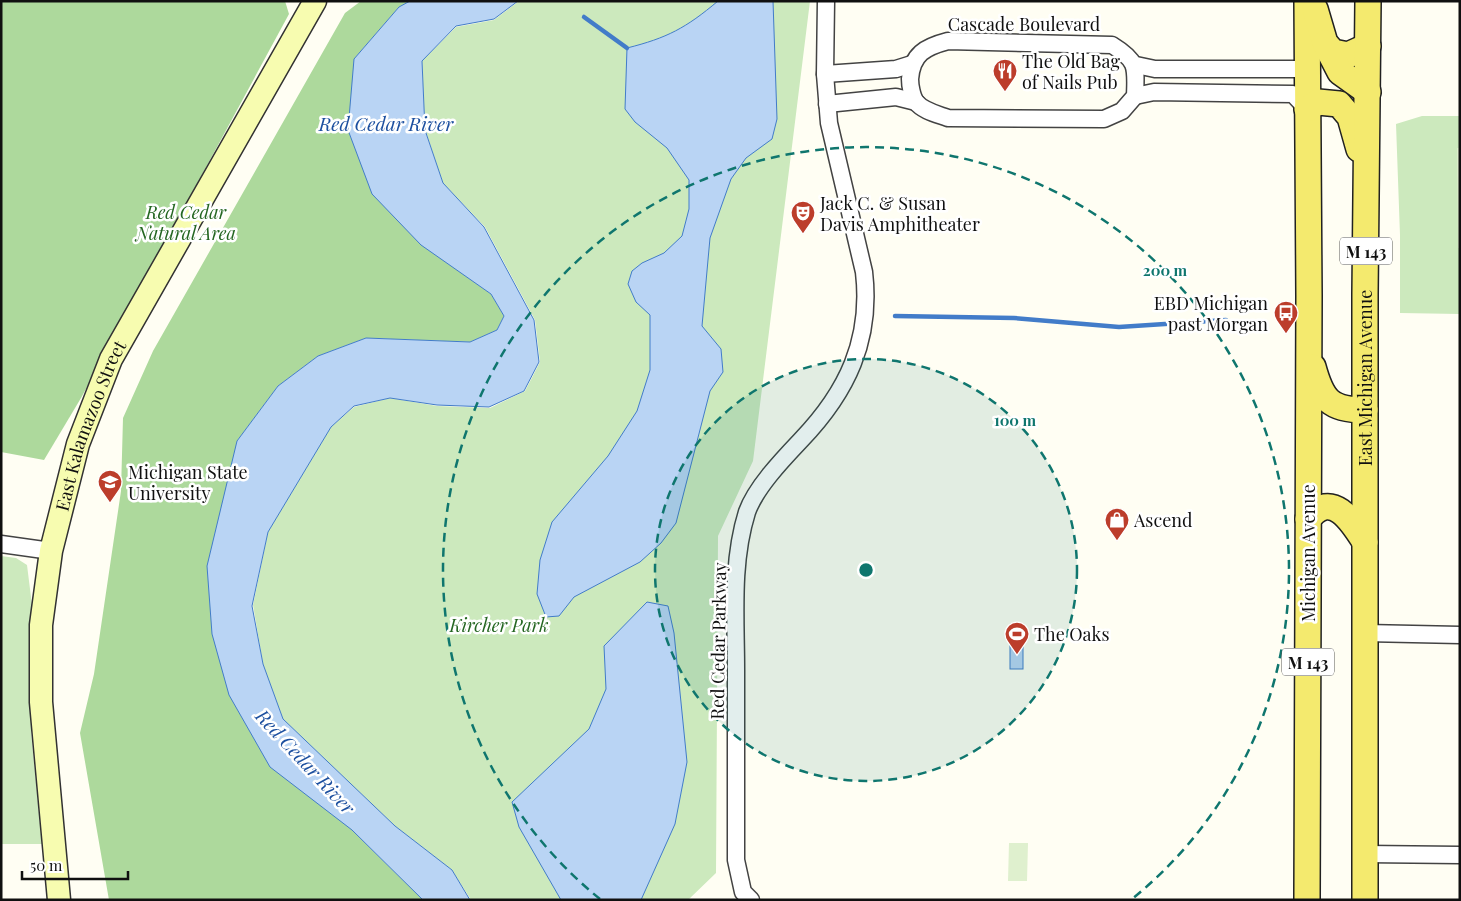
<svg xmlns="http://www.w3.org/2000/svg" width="1461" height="901" font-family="'Playfair Display',serif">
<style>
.green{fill:#cce9bd}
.forest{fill:#add99c}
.pitch{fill:#dff0ce}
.water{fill:#b9d4f4;stroke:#427cc9}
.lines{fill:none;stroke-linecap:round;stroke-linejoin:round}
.stream{stroke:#427cc9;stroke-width:4.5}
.street-casing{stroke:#434343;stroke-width:19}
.secondary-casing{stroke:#323232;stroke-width:25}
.primary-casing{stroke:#212121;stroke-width:28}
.street{stroke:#fff;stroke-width:16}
.secondary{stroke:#f7fcb0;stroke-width:22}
.primary{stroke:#f4ea6e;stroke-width:25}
.ring{fill:none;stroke:#0f766e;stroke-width:2.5;stroke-dasharray:9 6}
.labels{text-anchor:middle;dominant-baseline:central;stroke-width:5;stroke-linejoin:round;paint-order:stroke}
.shield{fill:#fff;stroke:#585858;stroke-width:1}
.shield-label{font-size:16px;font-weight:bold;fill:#101010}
.street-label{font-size:18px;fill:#101010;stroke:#fff}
.poi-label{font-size:18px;fill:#101010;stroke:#fff;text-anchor:start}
.park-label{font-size:18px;font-style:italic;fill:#246621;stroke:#fff}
.water-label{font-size:19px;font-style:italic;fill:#1c4f9f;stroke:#fff}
.centre{fill:#0f766e;stroke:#fff;stroke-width:2.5}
.ring-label{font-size:15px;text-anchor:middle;font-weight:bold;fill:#0f766e;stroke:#fff;stroke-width:5;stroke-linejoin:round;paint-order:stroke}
</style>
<rect width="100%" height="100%" fill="#fffef3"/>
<!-- green -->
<g class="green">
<polygon points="519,1 810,1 753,461 718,536 716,873 688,900 471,900 452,870 395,826 283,719 263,664 253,605 268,532 331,427 354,407 390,398 437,406 490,408 525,391 540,362 535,320 485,227 443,183 425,129 422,61 456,27 494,20"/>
<polygon points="1422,116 1460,116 1460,314 1400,313 1400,235 1396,124"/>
<polygon points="1,556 16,558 27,565 33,613 31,732 42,844 1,844"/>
</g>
<!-- forest -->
<g class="forest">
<polygon points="1,1 285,1 289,14 81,398 44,460 1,452"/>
<polygon points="361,1 410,1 399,7 354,59 462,273 491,294 504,316 497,330 470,342 366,338 318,356 278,386 237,441 212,634 352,830 423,900 109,900 80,733 94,674 121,491 123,418 153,351 345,13"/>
</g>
<!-- pitch -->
<g class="pitch">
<polygon points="1457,148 1460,148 1460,248 1458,248"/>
<polygon points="1009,843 1028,843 1027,881 1008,881"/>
</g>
<!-- water -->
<g class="water">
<polygon points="410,1 518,1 494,19 456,26 422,61 425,130 443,183 484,227 534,320 539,362 524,391 489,407 437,405 390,398 354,406 331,427 268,532 252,606 263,664 283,719 395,826 452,870 470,900 423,900 352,830 270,767 229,695 212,634 207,566 237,441 278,386 318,356 366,338 470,342 497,330 504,316 491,294 421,245 372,194 348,130 354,59 399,7"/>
<path d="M718,1H773L777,119L772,139L746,158L731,179L710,238L702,326L721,349L723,372L710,391L676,523L661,543L640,562L574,597L559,616L546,617L537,594L540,560L552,522L608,456L637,411L650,370V315L636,302L628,284L632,271L642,263L664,253L682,236L689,209V180L667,148L635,122L625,109L627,48C667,38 686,28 718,1Z"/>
<polygon points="647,602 668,606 674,633 687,762 675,824 641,900 561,900 519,827 512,802 589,729 606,689 604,646"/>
<rect x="1010" y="642" width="13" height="27"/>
</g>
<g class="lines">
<!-- stream -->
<g class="stream">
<polyline points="584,17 627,48"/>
<polyline points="895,316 1014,318 1119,327 1226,320"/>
</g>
<defs>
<g id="street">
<path d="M948,41L1112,45C1138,61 1136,67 1135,96L1122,111L1104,119L948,118C937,114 923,111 916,102C912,97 910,85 910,79C912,54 925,47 948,41Z"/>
<polyline points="1136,65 1155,69 1307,69"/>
<polyline points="825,74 896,69 912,64"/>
<polyline points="1135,96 1154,92 1293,94 1307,109"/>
<polyline points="827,104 896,97 916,102"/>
<polyline points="1,544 51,551"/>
<polyline points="1365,633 1460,635"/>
<polyline points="1365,854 1460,855"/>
<path d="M751,900L743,892L736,860C736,797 736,734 736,670C736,618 731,563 747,512C756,487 783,459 801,440C847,392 872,340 864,272L829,123L825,74L826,1"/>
</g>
<g id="secondary">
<path id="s1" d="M59,900L41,702V625L51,551L78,444L111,359L315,1"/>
</g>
<g id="primary">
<polyline points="1307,1 1309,296 1307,900"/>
<polyline points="1315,9 1325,43 1333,52 1348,55 1368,46"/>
<polyline points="1325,43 1340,72 1368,92"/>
<polyline points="1307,109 1318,102 1339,104 1350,117 1359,149"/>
<path d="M1313,367C1322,400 1330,410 1365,410"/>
<path d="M1308,519C1332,488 1353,523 1365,542"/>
<path id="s2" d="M1365,900V294L1368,1"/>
</g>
</defs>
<!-- street casing -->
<use href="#street" class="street-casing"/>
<!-- secondary casing -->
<use href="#secondary" class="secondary-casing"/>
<!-- primary casing -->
<use href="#primary" class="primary-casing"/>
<!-- street -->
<use href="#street" class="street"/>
<!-- secondary -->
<use href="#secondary" class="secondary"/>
<!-- primary -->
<use href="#primary" class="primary"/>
</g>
<!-- distance rings -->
<circle cx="866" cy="570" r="211" fill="#0f766e" fill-opacity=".12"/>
<g class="ring">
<circle cx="866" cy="570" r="211"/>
<path d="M600 899A423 423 0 1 1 1132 899"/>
</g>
<!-- icons -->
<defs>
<symbol id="restaurant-pin" viewBox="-11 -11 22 30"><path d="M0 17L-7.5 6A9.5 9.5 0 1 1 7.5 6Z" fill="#bc3d2b" stroke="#fff"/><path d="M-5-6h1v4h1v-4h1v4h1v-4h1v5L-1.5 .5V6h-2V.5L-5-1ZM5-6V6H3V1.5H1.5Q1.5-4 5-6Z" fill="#fff"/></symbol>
<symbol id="theatre-pin" viewBox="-11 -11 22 30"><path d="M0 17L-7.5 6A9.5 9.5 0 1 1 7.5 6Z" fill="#bc3d2b" stroke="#fff"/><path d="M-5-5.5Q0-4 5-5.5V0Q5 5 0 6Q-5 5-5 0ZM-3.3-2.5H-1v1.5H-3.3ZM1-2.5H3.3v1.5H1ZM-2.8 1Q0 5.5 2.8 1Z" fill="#fff"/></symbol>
<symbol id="bus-pin" viewBox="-11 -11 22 30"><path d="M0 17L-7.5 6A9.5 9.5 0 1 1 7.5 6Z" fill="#bc3d2b" stroke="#fff"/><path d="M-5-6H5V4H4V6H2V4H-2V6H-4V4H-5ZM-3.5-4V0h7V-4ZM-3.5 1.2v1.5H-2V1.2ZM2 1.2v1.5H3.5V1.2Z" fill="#fff"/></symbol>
<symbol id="university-pin" viewBox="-11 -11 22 30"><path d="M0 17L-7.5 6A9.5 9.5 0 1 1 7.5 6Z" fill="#bc3d2b" stroke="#fff"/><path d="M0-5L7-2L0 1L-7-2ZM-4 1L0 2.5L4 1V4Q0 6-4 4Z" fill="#fff"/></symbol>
<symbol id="shop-pin" viewBox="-11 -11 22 30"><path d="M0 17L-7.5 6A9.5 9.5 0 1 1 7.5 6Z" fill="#bc3d2b" stroke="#fff"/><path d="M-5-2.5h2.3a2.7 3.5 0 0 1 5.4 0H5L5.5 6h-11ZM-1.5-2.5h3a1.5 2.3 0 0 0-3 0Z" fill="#fff"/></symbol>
<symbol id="stadium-pin" viewBox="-11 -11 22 30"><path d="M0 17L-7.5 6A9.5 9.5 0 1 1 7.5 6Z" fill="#bc3d2b" stroke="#fff"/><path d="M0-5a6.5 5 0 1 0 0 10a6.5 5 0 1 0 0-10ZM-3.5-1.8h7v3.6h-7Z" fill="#fff"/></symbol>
</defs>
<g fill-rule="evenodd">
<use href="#restaurant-pin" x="991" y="57" width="28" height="38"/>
<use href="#theatre-pin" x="789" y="199" width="28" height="38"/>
<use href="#bus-pin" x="1272" y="299" width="28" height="38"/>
<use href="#university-pin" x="96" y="468" width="28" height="38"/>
<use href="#shop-pin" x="1103" y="506" width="28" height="38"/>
<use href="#stadium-pin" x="1003" y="620" width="28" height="38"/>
</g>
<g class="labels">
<!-- shield labels -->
<g class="shield">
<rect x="1340" y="237.5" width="52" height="27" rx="4"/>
<rect x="1282" y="648.5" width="52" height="27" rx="4"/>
</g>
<g class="shield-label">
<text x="1366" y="251">M 143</text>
<text x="1308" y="662">M 143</text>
</g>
<!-- street labels -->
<g class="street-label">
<text x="1024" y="24">Cascade Boulevard</text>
<text stroke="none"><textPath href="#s2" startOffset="522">East Michigan Avenue</textPath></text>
<text stroke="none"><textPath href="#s1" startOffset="482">East Kalamazoo Street</textPath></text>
<text transform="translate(1308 553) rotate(-90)">Michigan Avenue</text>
<text transform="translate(718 641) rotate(-89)">Red Cedar Parkway</text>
</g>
<!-- poi labels -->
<g class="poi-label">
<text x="1022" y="61">The Old Bag<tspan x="1022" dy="21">of Nails Pub</tspan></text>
<text x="820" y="203">Jack C. &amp; Susan<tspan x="820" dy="21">Davis Amphitheater</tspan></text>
<text x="1268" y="303" text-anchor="end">EBD Michigan<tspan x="1268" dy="21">past Morgan</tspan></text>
<text x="128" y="472">Michigan State<tspan x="128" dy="21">University</tspan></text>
<text x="1134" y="520">Ascend</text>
<text x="1034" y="634">The Oaks</text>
</g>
<!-- park labels -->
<g class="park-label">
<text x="186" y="212">Red Cedar<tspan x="186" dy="21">Natural Area</tspan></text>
<text x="499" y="625">Kircher Park</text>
</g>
<!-- water labels -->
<g class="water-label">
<text x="386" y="123">Red Cedar River</text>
<text transform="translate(306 761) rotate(47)">Red Cedar River</text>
</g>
</g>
<circle cx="866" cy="570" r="8" class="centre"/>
<g class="ring-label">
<text x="1165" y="276">200 m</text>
<text x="1015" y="426">100 m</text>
</g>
<!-- border -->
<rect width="1461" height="901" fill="none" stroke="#101010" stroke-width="5"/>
<!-- scale -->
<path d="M22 871v8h106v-8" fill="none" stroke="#101010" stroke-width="2.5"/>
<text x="30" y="871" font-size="15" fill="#101010" stroke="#ffffff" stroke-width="4" paint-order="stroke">50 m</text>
</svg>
